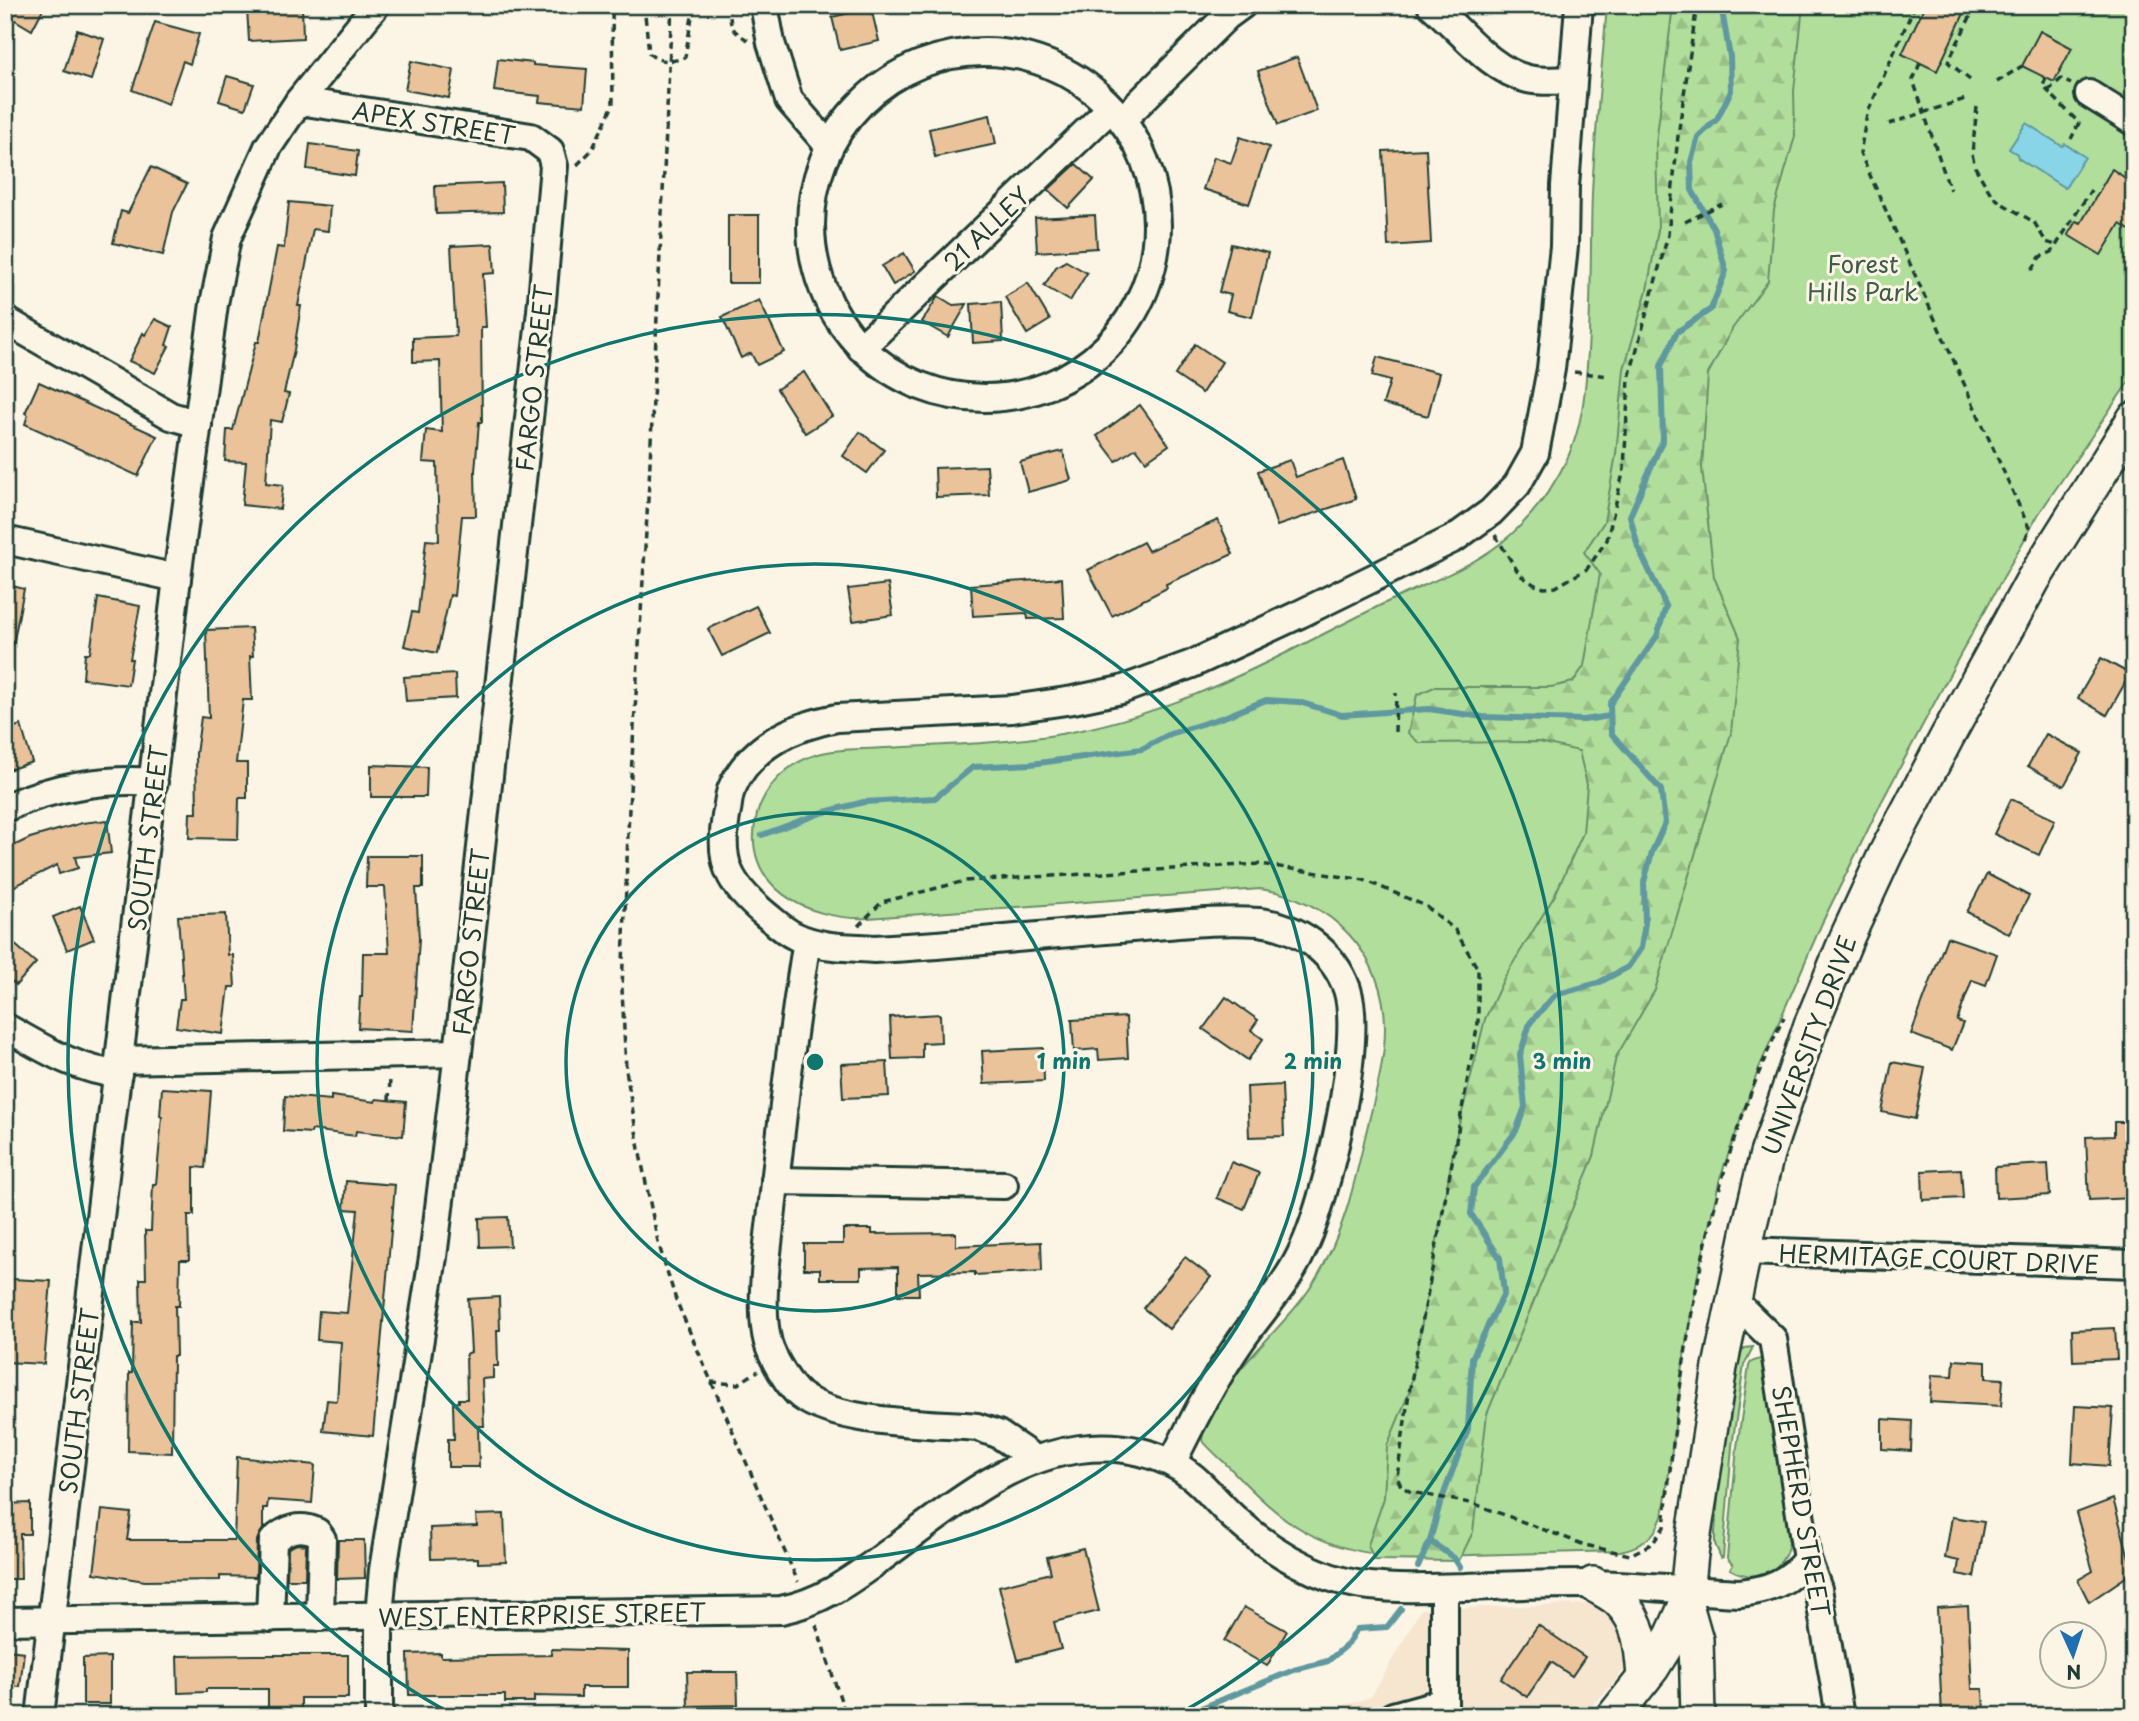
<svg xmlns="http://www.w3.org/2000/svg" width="2139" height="1721" font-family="'Playpen Sans',sans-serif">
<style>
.built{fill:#f7e6cf}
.green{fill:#b2de9c;stroke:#688e68;stroke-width:2}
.forest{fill:url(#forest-firs);stroke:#688e68;stroke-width:2}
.water{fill:#88d5e7;stroke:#5e989f;stroke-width:2}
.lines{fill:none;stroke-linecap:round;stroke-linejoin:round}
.stream{stroke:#5e989f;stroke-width:6}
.building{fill:#ebc39b;stroke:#1f3d34;stroke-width:2}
.minor-casing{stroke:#1f3d34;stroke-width:32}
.major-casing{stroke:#1f3d34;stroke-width:38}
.path{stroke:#1f3d34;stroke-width:3.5;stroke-dasharray:7 5;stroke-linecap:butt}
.minor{stroke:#fcf5e5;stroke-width:26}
.major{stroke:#fcf5e5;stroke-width:33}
.ring{fill:none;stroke:#0f766e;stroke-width:3.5}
.labels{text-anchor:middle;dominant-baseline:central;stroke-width:6;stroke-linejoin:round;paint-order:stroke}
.street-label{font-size:24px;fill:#1f3d34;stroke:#fcf5e5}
.park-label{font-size:24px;fill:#3c5d49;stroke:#fcf5e5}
.centre{fill:#0f766e;stroke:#fcf5e5;stroke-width:3.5}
.ring-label{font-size:21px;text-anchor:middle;font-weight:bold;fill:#0f766e;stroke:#fcf5e5;stroke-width:6;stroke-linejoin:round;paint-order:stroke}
</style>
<defs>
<pattern id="forest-firs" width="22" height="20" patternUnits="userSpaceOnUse" patternTransform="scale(1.75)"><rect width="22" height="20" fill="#b2de9c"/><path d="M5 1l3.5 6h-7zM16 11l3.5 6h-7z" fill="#99bf87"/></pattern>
</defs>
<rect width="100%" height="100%" fill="#fcf5e5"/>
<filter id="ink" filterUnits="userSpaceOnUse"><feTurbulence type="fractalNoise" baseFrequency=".0143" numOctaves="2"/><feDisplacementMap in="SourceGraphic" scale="14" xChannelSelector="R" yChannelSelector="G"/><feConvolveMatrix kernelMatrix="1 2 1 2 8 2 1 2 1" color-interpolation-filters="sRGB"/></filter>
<g filter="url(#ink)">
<!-- built -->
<polygon class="built" points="1586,1604 1605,1607 1620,1617 1627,1663 1617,1680 1582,1716 1309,1716 1371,1697 1421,1609"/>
<!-- green -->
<g class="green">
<path d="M1607,5H2134V374L2038,515L1959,657L1882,801L1822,923L1759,1068L1720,1178L1698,1274L1685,1350L1664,1510C1658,1534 1645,1546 1620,1551L1402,1557C1318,1551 1285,1525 1229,1467C1220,1458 1210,1450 1202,1440C1207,1387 1286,1329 1314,1282C1343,1236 1354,1186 1366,1133C1374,1099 1385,1063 1385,1029C1386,955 1331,899 1260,889L868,918C808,921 738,886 757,814C765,786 787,764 815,755C836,748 862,750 885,748C940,745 995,744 1049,736C1174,717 1272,659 1383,604C1422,585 1467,570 1501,543C1530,520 1552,491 1568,457C1581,428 1585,397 1587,365C1592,308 1590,251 1592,193C1595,130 1602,68 1607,5Z"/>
<polygon points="1753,1347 1744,1365 1732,1446 1723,1557 1721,1558 1715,1544 1715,1532 1723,1444 1738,1354 1745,1348"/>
<path d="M1763,1358L1789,1543C1783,1572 1756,1584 1730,1569L1733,1565L1727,1558L1737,1447L1749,1366L1751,1362Z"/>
</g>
<!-- forest -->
<polygon class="forest" points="1673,5 1803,5 1794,91 1795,136 1774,210 1768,281 1732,329 1708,374 1702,468 1714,577 1740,638 1731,733 1655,990 1616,1057 1594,1156 1487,1414 1473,1532 1459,1561 1374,1560 1368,1545 1384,1498 1387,1446 1409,1393 1456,1137 1485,1019 1504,978 1555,895 1583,833 1587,785 1579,751 1539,742 1419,743 1408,733 1417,695 1434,687 1551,687 1573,682 1584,666 1600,574 1584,552 1604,522 1616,454 1624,369 1647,290 1658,230 1656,144"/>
<!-- water -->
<polygon class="water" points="2026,123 2062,146 2065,144 2085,157 2065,188 2018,158 2017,154 2009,149"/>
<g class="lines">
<!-- stream -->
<g class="stream">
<polyline points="762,835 821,813 864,802 935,798 973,767 1031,764 1142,749 1170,734 1224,717 1266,700 1299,702 1342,715 1429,709 1483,717 1584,720 1610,716"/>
<polyline points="1430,1541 1454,1558 1460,1567"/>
<polyline points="1418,1567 1430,1541 1439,1507 1468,1429 1472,1358 1504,1293 1500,1258 1471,1214 1474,1187 1516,1131 1525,1107 1520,1055 1530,1023 1555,995 1598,983 1628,967 1641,948 1645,923 1644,882 1652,852 1665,823 1661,790 1611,733 1610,704 1657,636 1666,606 1638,547 1630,516 1663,439 1661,366 1677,332 1711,309 1726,271 1714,229 1692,190 1691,162 1698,137 1717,119 1731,91 1730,57 1721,5"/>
<polyline points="1182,1716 1294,1670 1328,1661 1348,1644 1357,1629 1387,1627 1401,1609"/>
</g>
</g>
<!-- building -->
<g class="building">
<polygon points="5,5 45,5 32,30 5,14"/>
<polygon points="1925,5 1968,5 1937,71 1902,54"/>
<polygon points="302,6 303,38 249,41 247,9"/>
<polygon points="871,8 879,41 840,50 832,17"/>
<polygon points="155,22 199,34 190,64 183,61 168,104 132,90"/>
<polygon points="77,30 104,39 91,80 64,71"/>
<polygon points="2040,31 2072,48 2054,82 2022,66"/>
<polygon points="1297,57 1317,111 1278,125 1258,71"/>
<polygon points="498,59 533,63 533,65 587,69 584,106 539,102 540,96 494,91"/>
<polygon points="411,61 454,70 449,98 405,90"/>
<polygon points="227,76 254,84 245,109 219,101"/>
<polygon points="990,115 996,144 935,157 929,129"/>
<polygon points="1240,137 1269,147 1249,204 1203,189 1214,157 1231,163"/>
<polygon points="310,144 358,151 355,176 307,169"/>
<polygon points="1426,149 1431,243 1388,246 1383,151"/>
<polygon points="1076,164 1094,180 1068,208 1048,190"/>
<polygon points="151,167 187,184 173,212 163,255 113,243 121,211 128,213"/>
<polygon points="2112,169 2134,184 2134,233 2120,224 2101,255 2068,235 2076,221 2081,223"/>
<polygon points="502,183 503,212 436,214 435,186"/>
<polygon points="289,202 330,206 328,231 313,229 298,306 301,306 294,350 284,393 289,394 282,422 270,420 266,483 283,485 280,509 242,505 246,462 225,461 227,430 233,430 256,342 259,342 277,247 284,248"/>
<rect x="728" y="215" width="31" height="68"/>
<polygon points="1095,215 1097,248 1037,252 1035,218"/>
<polygon points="493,244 495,273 483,274 486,327 481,327 482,422 479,422 475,471 476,516 462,516 454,596 450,595 437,653 404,646 412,612 418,613 426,540 439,541 437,463 423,462 426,430 442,432 440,361 413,362 413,338 456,336 451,246"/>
<polygon points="1231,244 1268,253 1252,317 1227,311 1231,295 1219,292"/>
<polygon points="904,253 915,271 893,285 882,266"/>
<polygon points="1066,261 1087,273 1070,301 1044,286 1056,267"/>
<polygon points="1028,283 1050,320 1027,334 1005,297"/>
<polygon points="938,296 953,305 967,304 948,337 922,322"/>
<polygon points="759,300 784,352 757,365 751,353 741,358 722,317"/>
<polygon points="1001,302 1003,341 973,343 971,304"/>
<polygon points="155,319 172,327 166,345 169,346 155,373 129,361 143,333 145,335"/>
<polygon points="1195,344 1222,362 1202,393 1175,375"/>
<polygon points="1377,357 1439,373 1428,416 1383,404 1390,381 1372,376"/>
<polygon points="804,372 832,416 805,433 777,389"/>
<polygon points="39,382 157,436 138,476 25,424 28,415 25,413"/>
<polygon points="1140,405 1169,445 1146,461 1136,448 1116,461 1097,436"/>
<polygon points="860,432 884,450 867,473 843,456"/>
<polygon points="1063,451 1071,480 1028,492 1020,462"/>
<polygon points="1290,460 1296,477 1343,460 1356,499 1277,526 1258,471"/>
<polygon points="987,466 989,495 936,497 935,468"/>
<polygon points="1218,520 1233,554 1166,584 1167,588 1112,616 1088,570 1143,542 1148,551"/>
<polygon points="1062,578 1064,618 1028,619 1027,613 973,616 971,585"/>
<polygon points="5,584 24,589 13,645 5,645"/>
<polygon points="888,584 893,615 853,621 848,589"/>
<polygon points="98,598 140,606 130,659 132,659 128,685 83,679 85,653 90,653"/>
<polygon points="756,606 770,633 722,656 708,629"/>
<polygon points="251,628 253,656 250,656 252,700 243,700 236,763 247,763 247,798 239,798 238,839 189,838 190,813 197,813 196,754 201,717 209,718 206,630"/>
<polygon points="2101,658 2130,674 2107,715 2078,698"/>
<polygon points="455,674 456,698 406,701 404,677"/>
<polygon points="21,725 32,762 5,771 5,730"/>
<polygon points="2046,734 2082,753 2064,786 2028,766"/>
<polygon points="371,765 427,767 426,797 371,797"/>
<polygon points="2011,799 2055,820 2039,855 1994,834"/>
<polygon points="107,820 111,853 75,857 78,868 59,874 57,865 5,891 5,850 30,838 82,823"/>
<polygon points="367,856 423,856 423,888 416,888 419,939 413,1031 358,1028 360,997 362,997 363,953 389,953 385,887 366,887"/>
<polygon points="1987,874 2029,896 2009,934 1967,912"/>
<polygon points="80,906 94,939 67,950 53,917"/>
<polygon points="226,914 228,955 233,955 235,987 229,987 223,1034 176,1027 180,999 184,999 178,916"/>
<polygon points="5,936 36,963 16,985 5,976"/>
<polygon points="1947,937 1997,954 1986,985 1972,980 1957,1021 1963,1023 1952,1050 1911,1034"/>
<polygon points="1226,997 1258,1020 1251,1030 1263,1039 1248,1060 1203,1029"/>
<polygon points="940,1014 941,1042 922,1043 922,1058 892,1059 890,1017"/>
<polygon points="1126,1017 1128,1058 1099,1060 1098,1049 1074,1051 1072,1020"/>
<polygon points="1043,1048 1044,1081 984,1084 982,1051"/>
<polygon points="887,1062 889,1096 843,1098 841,1064"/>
<polygon points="1892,1062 1925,1068 1915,1119 1882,1112"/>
<polygon points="1282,1085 1284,1136 1249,1137 1247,1087"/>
<polygon points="162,1088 211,1091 205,1168 194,1167 194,1215 188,1215 189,1260 180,1260 179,1306 175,1306 176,1356 173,1356 172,1453 128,1451 129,1373 132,1373 133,1322 141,1322 140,1279 146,1279 145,1231 151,1231 153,1184 156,1184 162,1117 160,1116"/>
<polygon points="285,1096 331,1100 331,1096 375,1102 376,1099 406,1102 403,1136 356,1131 355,1136 312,1130 311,1133 283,1131"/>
<polygon points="2114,1122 2134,1122 2134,1198 2089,1200 2086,1137 2114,1136"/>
<polygon points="1231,1162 1259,1173 1244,1209 1217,1198"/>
<polygon points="2048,1164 2050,1195 1996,1198 1995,1167"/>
<polygon points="1961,1169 1963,1198 1923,1200 1922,1171"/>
<polygon points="346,1181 395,1185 373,1436 323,1431 327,1400 337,1401 341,1342 317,1340 319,1311 347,1313 358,1210 344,1209"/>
<polygon points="508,1217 510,1246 480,1247 479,1218"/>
<polygon points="843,1229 872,1229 872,1234 956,1233 956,1246 1041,1242 1042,1271 975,1275 975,1272 918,1273 919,1295 898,1295 898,1267 861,1268 861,1279 820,1279 820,1269 804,1269 804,1244 843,1244"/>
<polygon points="1185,1257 1211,1277 1169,1329 1143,1308"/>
<polygon points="10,1279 51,1281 44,1364 5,1362 8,1307 5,1307 5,1288 10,1288"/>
<polygon points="499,1297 500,1330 497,1330 498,1366 493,1366 493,1378 482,1379 484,1426 478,1426 479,1467 448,1467 448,1439 454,1439 453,1403 459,1402 459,1399 467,1399 466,1354 471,1352 468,1299"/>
<polygon points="2115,1328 2117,1359 2073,1361 2072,1330"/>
<polygon points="1954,1360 1986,1362 1986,1378 2003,1379 2001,1406 1930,1402 1932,1375 1953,1376"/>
<polygon points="2075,1406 2113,1408 2109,1466 2072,1463"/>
<polygon points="1882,1419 1912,1421 1911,1451 1882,1449"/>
<polygon points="237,1457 315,1465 312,1503 268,1500 267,1508 263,1508 263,1529 257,1540 256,1577 220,1576 220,1580 145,1581 94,1573 102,1510 131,1513 127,1540 234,1540"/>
<polygon points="2113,1499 2133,1572 2089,1602 2078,1580 2093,1571 2076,1513"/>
<polygon points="30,1503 30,1534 20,1534 21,1579 5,1579 5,1504"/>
<polygon points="504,1514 506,1562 478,1563 478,1558 431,1559 430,1528 477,1526 476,1515"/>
<polygon points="1952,1517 1984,1522 1974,1577 1957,1574 1959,1561 1945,1558"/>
<polygon points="338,1540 364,1540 365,1578 337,1579"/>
<polygon points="297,1544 306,1545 305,1579 287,1579 288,1548"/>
<polygon points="1083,1548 1099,1611 1054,1622 1061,1649 1018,1660 999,1586 1051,1573 1047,1557"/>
<polygon points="1968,1606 1972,1689 1983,1689 1984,1716 1942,1716 1937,1608"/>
<polygon points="1244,1607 1287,1631 1267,1666 1224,1641"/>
<polygon points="1538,1625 1585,1657 1572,1676 1551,1662 1527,1697 1501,1679"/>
<polygon points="551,1649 628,1651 628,1687 581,1687 581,1697 534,1696 534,1702 505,1702 505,1695 409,1695 408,1654 441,1653 441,1657 551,1655"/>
<polygon points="7,1650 24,1652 20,1687 5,1685"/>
<polygon points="253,1655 348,1655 348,1698 301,1698 301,1710 268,1710 268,1689 206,1689 206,1692 178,1693 177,1656"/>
<polygon points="110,1657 110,1704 83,1704 83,1658"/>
<polygon points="687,1672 737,1672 738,1705 688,1706"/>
</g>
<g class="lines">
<defs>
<g id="minor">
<polyline points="764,5 771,43 789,100 829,146"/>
<path d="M1431,5C1460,29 1491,71 1528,79C1542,82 1558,81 1572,80"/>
<circle cx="984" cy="225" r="173"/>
<polyline points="2089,94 2134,122"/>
<polyline points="299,101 531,137 550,151 554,166 541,311 458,1053 433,1257 383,1570 379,1616 379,1716"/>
<polyline points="1122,120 1227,16 1242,5"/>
<polyline points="5,320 171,416 198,424"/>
<polyline points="861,348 1111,108"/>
<polyline points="5,540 177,578"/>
<path d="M5,808C50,787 105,778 154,782"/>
<path d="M807,941C792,1030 782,1121 772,1210C768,1247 758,1307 768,1343C772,1357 789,1387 801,1396C840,1424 929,1423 977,1427L998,1434L1035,1459"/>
<path d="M5,1027C43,1048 74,1069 118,1074"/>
<polyline points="120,1060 458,1053"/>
<polyline points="775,1181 1004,1185"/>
<polyline points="1744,1251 2134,1264"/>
<polyline points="1735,1302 1773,1339 1807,1559 1818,1589 1840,1716"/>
<path d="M1172,1463C1193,1420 1214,1379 1242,1339C1263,1309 1289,1282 1304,1247C1327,1197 1364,1040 1347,989C1334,952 1298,926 1259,922C1217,919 1174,925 1132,928C1046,934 960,945 874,949C848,947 819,948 795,936C784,931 774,921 765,914C729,884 718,863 726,816C728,808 728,798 731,790C749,746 794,726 837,718L1012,709L1073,700L1121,690L1192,664L1300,614L1455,538L1491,512L1517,485L1535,453L1551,369L1564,246L1565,186L1579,5"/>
<polyline points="1444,1588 1444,1716"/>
<path d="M270,1618L273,1541C285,1529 300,1524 317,1532L322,1539L320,1617"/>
<path d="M5,1621L781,1610C822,1602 851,1580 883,1557C944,1513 1003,1459 1080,1449C1120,1444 1163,1452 1194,1478C1208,1490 1219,1504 1232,1516C1260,1542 1293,1564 1329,1577C1373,1592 1420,1588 1466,1587C1508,1585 1550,1584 1592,1584C1642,1585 1691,1591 1740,1593C1768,1590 1790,1582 1807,1559"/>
<polyline points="40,1716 177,578 214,304 227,238 268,147 299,101 376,5"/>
<polyline points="1393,1716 1444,1702"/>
</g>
<g id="major">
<path d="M1593,1584C1602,1590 1614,1595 1621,1603C1641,1623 1642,1651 1644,1678"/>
<polyline points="1686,1605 1696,1640 1698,1716"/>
<polyline points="1614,1716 1652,1668 1672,1636 1686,1605 1691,1554 1720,1367 1750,1224 1767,1154 1811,1025 1848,935 1886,853 1947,737 2033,580 2134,419"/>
</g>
</defs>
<!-- minor casing -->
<use href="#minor" class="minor-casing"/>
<!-- major casing -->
<use href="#major" class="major-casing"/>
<!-- path -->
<g class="path">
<path d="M644,5L649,53C657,63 675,62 685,57L694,5"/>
<polyline points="672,5 649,483 629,808 622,989 626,1070 639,1149 658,1242 676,1300 798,1582"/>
<path d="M730,5C730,26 729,29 748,40"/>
<polyline points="1915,5 1867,114 1860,153 2030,530 2025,539"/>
<polyline points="1920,63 1913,80 1950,190"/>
<polyline points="2046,78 2043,86 2079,123 2071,139"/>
<polyline points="1970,80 1948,62 1976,5"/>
<polyline points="1997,82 2022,66"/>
<polyline points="2048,91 2061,79 2071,84"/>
<polyline points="1977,107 1972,154 1975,167 1991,194 2001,203 2034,222 2046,242 2056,245"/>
<polyline points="1889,124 1968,98"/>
<polyline points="577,165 592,150 613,105 612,5"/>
<polyline points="1685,222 1722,204"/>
<polyline points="2032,270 2040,257 2052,252 2091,190"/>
<polyline points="1574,372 1609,376"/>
<polyline points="1495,535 1520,575 1535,585 1544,588 1556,587 1587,569 1607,540 1624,469 1629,378 1668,235 1678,136 1697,5"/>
<polyline points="1395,732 1396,693"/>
<path d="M858,926L882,902L965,881L1260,864L1364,880L1426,906L1455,930L1478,969V1023L1409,1393L1397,1477L1401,1486L1411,1492L1475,1504L1585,1545L1630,1555L1653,1543L1664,1527C1682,1350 1704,1179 1784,1017"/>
<polyline points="389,1100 390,1078"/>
<polyline points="711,1382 738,1384 758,1371"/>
<polyline points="816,1625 846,1716"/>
</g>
<!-- minor -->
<use href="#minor" class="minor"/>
<!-- major -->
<use href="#major" class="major"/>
</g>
</g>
<!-- distance rings -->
<g class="ring">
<circle cx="815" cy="1062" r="249"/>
<circle cx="815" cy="1062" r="498"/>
<path d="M453 1715A747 747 0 1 1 1177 1715"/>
</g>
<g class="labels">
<!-- street labels -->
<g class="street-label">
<text transform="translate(434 122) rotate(9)">APEX STREET</text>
<text transform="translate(986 228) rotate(-44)">21 ALLEY</text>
<text transform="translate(533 378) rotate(-84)">FARGO STREET</text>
<text transform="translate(147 838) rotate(-83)">SOUTH STREET</text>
<text transform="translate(470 942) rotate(-84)">FARGO STREET</text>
<text transform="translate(1808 1045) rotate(-70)">UNIVERSITY DRIVE</text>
<text transform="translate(1939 1258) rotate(2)">HERMITAGE COURT DRIVE</text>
<text transform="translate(78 1401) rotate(-83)">SOUTH STREET</text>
<text transform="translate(1802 1501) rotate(80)">SHEPHERD STREET</text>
<text transform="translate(542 1614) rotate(-1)">WEST ENTERPRISE STREET</text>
</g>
<!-- park labels -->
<g class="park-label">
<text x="1863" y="263">Forest<tspan x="1863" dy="28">Hills Park</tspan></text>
</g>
</g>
<circle cx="815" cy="1062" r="10" class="centre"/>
<g class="ring-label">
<text x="1064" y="1069">1 min</text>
<text x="1313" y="1069">2 min</text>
<text x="1562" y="1069">3 min</text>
</g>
<!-- margin -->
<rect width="2139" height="1721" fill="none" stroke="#fcf5e5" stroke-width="28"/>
<rect x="14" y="14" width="2111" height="1693" fill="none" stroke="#1f3d34" stroke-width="2.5" filter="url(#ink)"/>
<!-- north arrow -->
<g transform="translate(2073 1655) rotate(177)"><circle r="33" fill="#fcf5e5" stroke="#a4ab9e" stroke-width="2"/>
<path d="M0-5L12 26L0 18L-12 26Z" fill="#1f6fb2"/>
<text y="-10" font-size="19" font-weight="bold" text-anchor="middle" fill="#1f3d34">N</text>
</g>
</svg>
